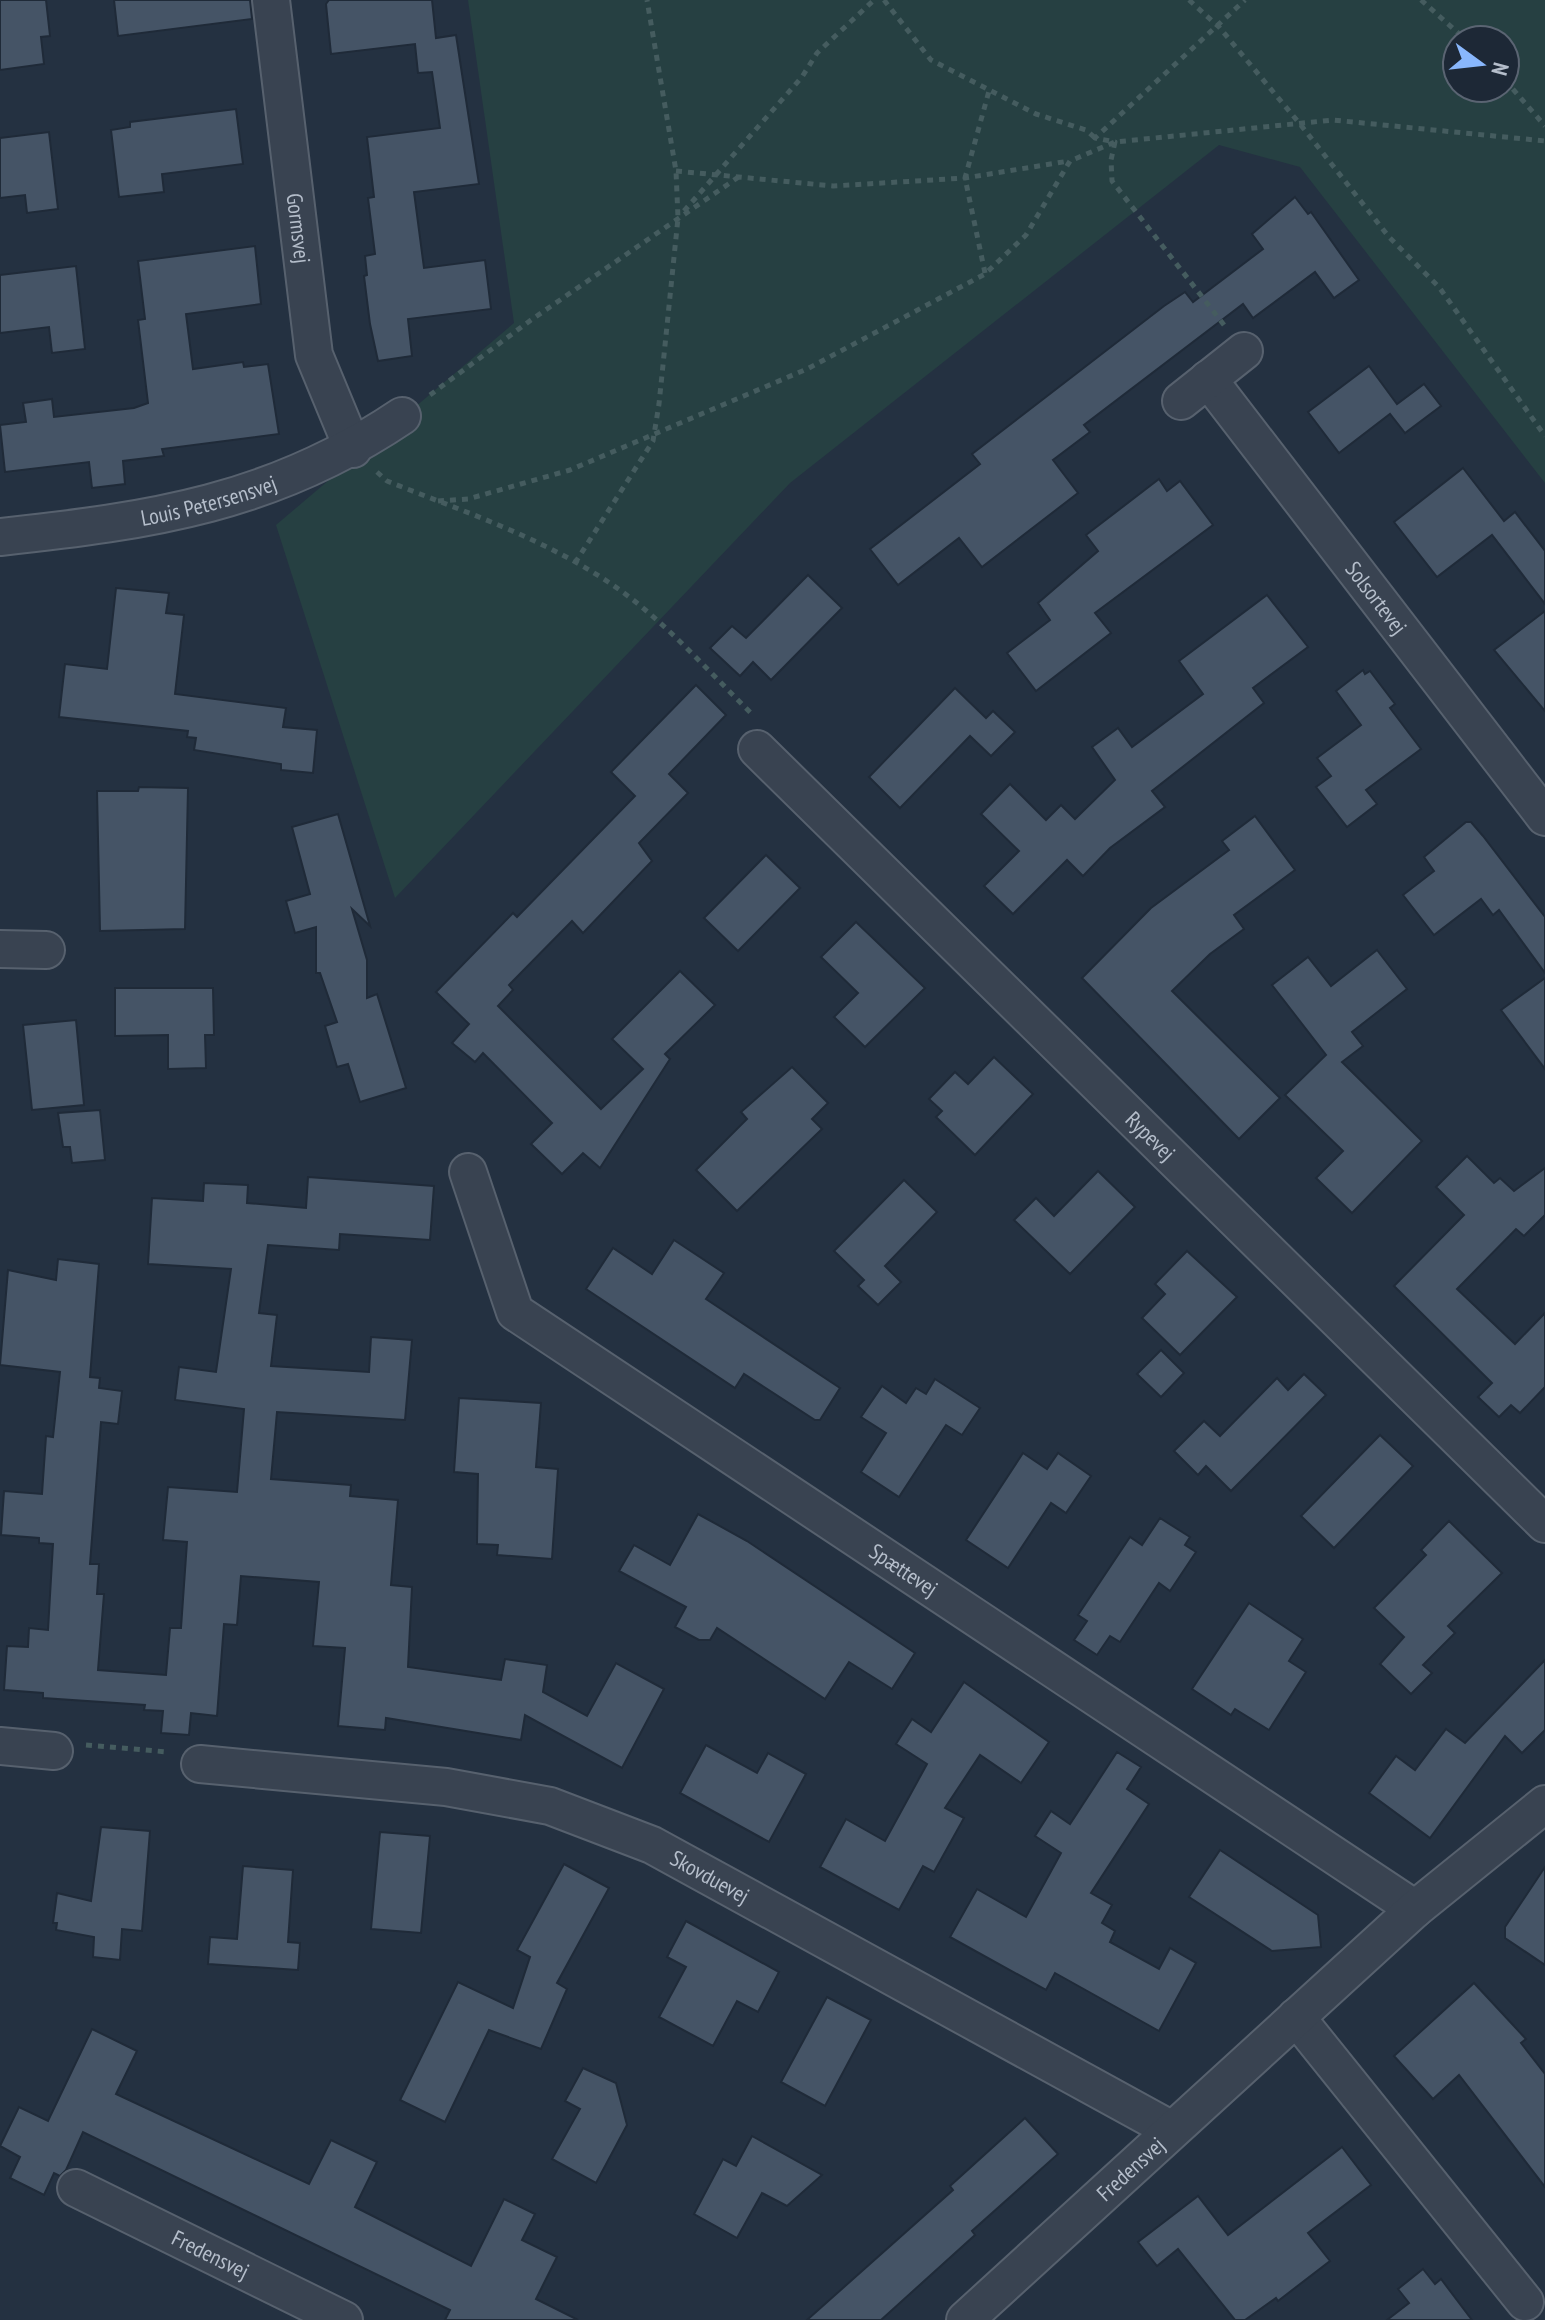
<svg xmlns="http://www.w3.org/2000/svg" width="1545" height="2320" font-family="'PT Sans Narrow',sans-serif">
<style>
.green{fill:#264042;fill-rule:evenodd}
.building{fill:#455466;stroke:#1f2a38;stroke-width:2}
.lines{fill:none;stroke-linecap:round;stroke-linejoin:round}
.minor-casing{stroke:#57616e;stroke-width:40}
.path{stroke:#455c5f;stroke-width:5;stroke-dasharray:6 6;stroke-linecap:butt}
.minor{stroke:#394351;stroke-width:36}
.labels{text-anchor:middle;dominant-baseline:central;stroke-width:6;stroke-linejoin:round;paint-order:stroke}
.street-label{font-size:22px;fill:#b5becb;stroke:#1d2836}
</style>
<rect width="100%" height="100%" fill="#243141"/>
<!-- green -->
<path class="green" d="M468,0H1545V483L1300,167L1219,145L790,483L395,898L276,525L514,323ZM1457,40H1505V88H1457Z"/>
<!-- building -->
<g class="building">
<polygon points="0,0 46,0 50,36 41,37 44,64 0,70"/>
<polygon points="114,0 250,0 252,19 118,36"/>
<polygon points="329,0 432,0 436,38 456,35 479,184 414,192 424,268 485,260 491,309 408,319 412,356 378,361 370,324 364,276 367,275 365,256 375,254 368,198 374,197 367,137 440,128 432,72 418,73 415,44 331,54 326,4"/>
<polygon points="236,109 243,164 162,174 164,192 119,197 111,130 130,127 130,122"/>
<polygon points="49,132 58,209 27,213 25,195 0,198 0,138"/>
<polygon points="1295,197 1308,214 1311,212 1359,280 1334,298 1315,272 1253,318 1243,304 1084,425 1090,432 1053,460 1078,493 982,567 959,538 898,585 870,549 980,464 972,454 1164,306 1185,292 1193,302 1263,249 1252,234"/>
<polygon points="255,246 261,304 186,314 193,369 243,362 244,367 268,364 279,434 162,449 164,456 123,461 125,484 92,488 89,462 5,472 0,425 26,422 23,403 52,399 54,417 134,408 148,403 138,320 145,319 138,261"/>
<polygon points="76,266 85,349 52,353 49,327 0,333 0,275"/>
<polygon points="1369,366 1397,404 1424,384 1441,406 1405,433 1390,414 1339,453 1308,412"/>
<polygon points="1463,468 1504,521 1515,512 1545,551 1545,604 1492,535 1437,577 1394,522"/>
<polygon points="1159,479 1167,491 1180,481 1213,525 1095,613 1111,633 1036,691 1007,653 1050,620 1038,603 1098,551 1086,535"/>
<polygon points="808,575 842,608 771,680 753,662 740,676 710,648 732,626 746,638"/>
<polygon points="116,588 169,593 166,613 184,615 175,694 286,708 283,727 317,730 313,773 281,770 281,764 194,750 196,738 187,737 188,731 59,717 65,664 107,669"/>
<polygon points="1267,595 1308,647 1253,688 1264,703 1152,791 1165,807 1110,848 1083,876 1067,860 1013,914 984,886 1019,851 981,814 1010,784 1046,820 1061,805 1075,819 1115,780 1092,747 1118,728 1132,747 1203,694 1179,661"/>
<polygon points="1545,611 1545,711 1494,650"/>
<polygon points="1363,670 1365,674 1370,671 1395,704 1390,708 1421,749 1366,790 1377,804 1347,827 1316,787 1331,776 1317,758 1361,725 1336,691"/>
<polygon points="696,685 726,715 669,774 688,793 639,843 652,861 583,933 572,921 569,924 509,985 513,990 498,1006 601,1109 643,1069 612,1039 680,971 715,1005 665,1054 670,1059 600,1168 583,1153 562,1174 531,1144 552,1123 483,1053 475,1062 452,1043 469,1024 436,992 513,913 517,917 635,796 611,772"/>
<polygon points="955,688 986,718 993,711 1015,732 991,756 970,736 900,808 869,777"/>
<polygon points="139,787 188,788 185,929 100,931 97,791 138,791"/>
<polygon points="338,814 370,926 352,909 367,960 367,998 377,994 406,1088 360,1102 348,1064 337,1067 325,1026 337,1022 320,973 316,973 316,927 295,933 286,901 310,894 292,827"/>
<polygon points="1255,816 1295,870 1234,915 1244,929 1210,954 1172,991 1280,1098 1239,1139 1082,978 1151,908 1229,850 1222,841"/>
<polygon points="1466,822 1471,822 1483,836 1545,917 1545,973 1499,910 1493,915 1481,899 1434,935 1403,895 1434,871 1424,857"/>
<polygon points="766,855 800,888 738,951 704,918"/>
<polygon points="856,922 925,988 865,1047 834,1017 858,993 821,957"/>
<polygon points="1377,950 1407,989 1352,1032 1363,1046 1342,1062 1422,1141 1352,1213 1316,1178 1343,1151 1285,1095 1326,1055 1272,985 1308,957 1331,986"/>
<polygon points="1545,978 1545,1069 1501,1010"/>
<polygon points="115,988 213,988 214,1035 205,1035 206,1068 168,1069 168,1035 115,1036"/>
<polygon points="76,1020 84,1105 32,1110 23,1025"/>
<polygon points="994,1057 1033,1094 975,1155 936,1117 942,1111 929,1099 955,1072 968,1084"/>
<polygon points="792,1067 828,1103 812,1119 822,1129 737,1211 696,1170 747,1119 741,1112"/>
<polygon points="100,1110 105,1160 72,1163 70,1147 63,1147 58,1113"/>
<polygon points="1467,1156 1494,1183 1500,1178 1514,1191 1545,1168 1545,1215 1524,1236 1516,1229 1457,1289 1515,1344 1545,1313 1545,1387 1520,1413 1511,1405 1499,1417 1478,1397 1492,1383 1394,1286 1464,1215 1436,1187"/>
<polygon points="1098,1171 1135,1207 1070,1274 1014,1220 1036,1198 1054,1216"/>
<polygon points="308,1177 434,1186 430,1240 340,1234 339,1250 268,1245 259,1313 277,1315 271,1366 369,1372 371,1337 412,1340 405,1420 277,1412 271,1479 351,1485 350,1496 398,1500 391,1585 412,1587 408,1667 501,1680 505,1659 547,1665 543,1692 587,1716 616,1663 664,1689 622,1768 525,1715 521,1740 386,1718 385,1730 338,1726 345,1648 313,1646 319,1582 241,1576 237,1625 224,1624 217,1716 191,1713 189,1735 161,1733 163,1711 144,1710 145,1705 43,1698 43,1693 4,1690 7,1646 28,1647 29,1628 48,1630 53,1544 39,1543 39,1538 1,1535 4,1491 42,1494 46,1436 53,1437 60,1372 0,1365 8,1270 56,1280 58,1259 99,1264 90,1377 100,1378 99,1388 122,1391 118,1424 101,1422 90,1564 99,1564 97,1594 104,1594 98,1670 166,1675 170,1628 181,1628 187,1542 163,1540 168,1487 237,1492 244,1409 175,1400 179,1367 216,1372 231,1269 148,1264 152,1198 203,1201 204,1183 248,1185 247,1203 306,1208"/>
<polygon points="904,1180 937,1212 885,1266 901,1282 878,1305 858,1286 864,1280 834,1251"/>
<polygon points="674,1240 724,1273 706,1299 840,1388 820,1420 815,1420 744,1374 735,1388 586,1289 613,1248 652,1274"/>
<polygon points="1187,1251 1237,1297 1180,1355 1142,1318 1165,1294 1155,1284"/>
<polygon points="1161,1350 1184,1373 1161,1397 1137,1374"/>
<polygon points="1304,1374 1326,1395 1231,1491 1206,1466 1198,1475 1174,1451 1204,1421 1220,1436 1277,1378 1288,1390"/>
<polygon points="935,1379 980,1408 962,1435 946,1425 899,1497 861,1472 886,1433 861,1417 882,1386 906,1403 916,1388 926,1394"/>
<polygon points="459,1398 541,1403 536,1467 558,1469 552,1559 497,1555 498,1545 477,1544 478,1474 454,1472"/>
<polygon points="1380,1435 1413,1466 1334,1548 1301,1516"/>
<polygon points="1023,1453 1047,1469 1058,1453 1091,1476 1066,1513 1051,1503 1008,1568 966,1540"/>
<polygon points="698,1514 747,1541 915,1653 892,1689 849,1662 825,1699 717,1628 710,1640 699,1640 675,1627 686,1607 619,1571 634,1545 670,1565"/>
<polygon points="1160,1518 1190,1537 1185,1545 1196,1552 1170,1591 1159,1583 1120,1642 1110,1636 1097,1655 1074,1640 1087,1621 1078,1615 1130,1537 1142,1545"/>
<polygon points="1449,1521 1502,1573 1448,1626 1455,1633 1423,1665 1432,1673 1411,1694 1380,1664 1404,1637 1374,1608 1426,1555 1421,1550"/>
<polygon points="1249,1603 1303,1639 1289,1661 1306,1672 1269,1730 1235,1709 1231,1715 1192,1689"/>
<polygon points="1545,1660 1545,1730 1522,1753 1505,1736 1430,1838 1369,1793 1396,1756 1415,1770 1446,1729 1465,1743"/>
<polygon points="964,1682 1049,1742 1021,1783 980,1755 945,1808 964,1818 934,1872 923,1866 899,1910 820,1867 846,1819 885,1841 927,1764 896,1744 912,1719 931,1732"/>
<polygon points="706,1745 757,1773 768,1753 806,1774 769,1842 680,1793"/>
<polygon points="1117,1752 1141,1767 1127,1789 1149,1804 1091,1893 1112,1905 1102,1923 1115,1931 1110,1942 1159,1969 1170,1948 1196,1963 1159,2031 1055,1973 1046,1990 950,1937 977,1889 1026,1917 1061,1853 1035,1836 1051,1811 1070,1824"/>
<polygon points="101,1827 150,1831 142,1931 122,1929 120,1960 93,1957 94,1937 56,1930 57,1923 53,1923 57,1893 91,1901"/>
<polygon points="380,1832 430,1836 421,1933 371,1929"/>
<polygon points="1220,1850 1318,1915 1321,1947 1272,1951 1189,1897"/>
<polygon points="564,1864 609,1888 557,1983 567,1989 541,2049 489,2030 445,2122 400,2100 458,1982 513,2008 530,1957 517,1950"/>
<polygon points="243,1866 293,1870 288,1942 300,1943 298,1970 208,1964 210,1937 237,1939"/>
<polygon points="1545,1867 1545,1965 1505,1938 1505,1927"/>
<polygon points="686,1921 779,1972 758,2012 737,2001 713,2046 659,2017 686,1967 667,1957"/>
<polygon points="1474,1983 1526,2039 1521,2043 1545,2074 1545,2187 1459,2075 1433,2099 1394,2056"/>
<polygon points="827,1997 871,2020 825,2106 781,2082"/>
<polygon points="92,2029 137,2051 116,2094 309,2184 331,2140 377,2162 355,2207 471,2266 504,2199 535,2214 522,2240 557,2257 536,2299 578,2320 445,2320 450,2310 83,2132 66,2170 60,2176 54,2173 44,2195 10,2178 20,2157 0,2146 19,2107 48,2121"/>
<polygon points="583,2068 616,2083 627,2125 596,2183 552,2159 580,2109 565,2101"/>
<polygon points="1025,2118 1058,2154 972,2231 975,2235 881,2320 807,2320 953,2190 950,2186"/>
<polygon points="752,2136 822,2175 787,2206 762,2193 737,2238 694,2214 723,2159 736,2166"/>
<polygon points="1342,2147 1371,2185 1308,2233 1330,2261 1278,2301 1276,2298 1245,2320 1235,2320 1178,2249 1157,2266 1138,2242 1198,2196 1228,2235"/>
<polygon points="1423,2269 1435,2284 1441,2279 1472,2320 1387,2320 1409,2303 1398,2289"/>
</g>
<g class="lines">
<defs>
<g id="minor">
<path id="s1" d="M271,0L314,355L353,449"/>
<path id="s2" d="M1208,379L1545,817"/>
<polyline points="1181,401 1244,351"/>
<path id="s3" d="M0,537C151,521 273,503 402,416"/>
<path id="s4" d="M757,749L1545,1524"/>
<polyline points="0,949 46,950"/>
<path id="s5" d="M468,1172L515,1312L1415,1909"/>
<polyline points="0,1746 54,1751"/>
<path id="s6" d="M200,1764L446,1787L550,1806L652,1845L1172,2130"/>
<polyline points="1296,2017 1525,2302"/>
<path id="s7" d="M76,2188L344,2320"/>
<path id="s8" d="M965,2320L1415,1909L1545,1804"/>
</g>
</defs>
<!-- minor casing -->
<use href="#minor" class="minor-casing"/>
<!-- path -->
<g class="path">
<polyline points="884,0 931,60 1036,114 1086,130 1095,138"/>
<polyline points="1189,0 1219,27 1300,124 1389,237 1439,287 1545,436"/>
<polyline points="1421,0 1466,40"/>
<polyline points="1505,80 1545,126"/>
<polyline points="676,171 833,186 965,178 1069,161"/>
<polyline points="684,211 802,77 817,53 874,0"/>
<polyline points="985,273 965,178 989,91"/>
<polyline points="1224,325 1112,181 1111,160 1115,142 1095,138 1245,0"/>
<polyline points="430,395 531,320 740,176"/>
<path d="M377,472L387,481C467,513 553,541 624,593C671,628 711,674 753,715"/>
<polyline points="438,501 468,499 570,470 807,369 985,274 1026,235 1070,161 1115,142 1333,120 1545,141"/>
<polyline points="575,563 653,441 659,404 678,218 676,171 647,0"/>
<polyline points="86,1745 168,1752"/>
</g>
<!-- minor -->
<use href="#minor" class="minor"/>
</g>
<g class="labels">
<!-- street labels -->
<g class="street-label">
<text stroke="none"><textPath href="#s1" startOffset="230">Gormsvej</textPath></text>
<text stroke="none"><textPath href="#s3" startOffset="212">Louis Petersensvej</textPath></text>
<text stroke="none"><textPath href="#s2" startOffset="276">Solsortevej</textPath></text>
<text stroke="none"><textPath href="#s4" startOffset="552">Rypevej</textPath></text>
<text stroke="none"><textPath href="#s5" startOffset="614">Spættevej</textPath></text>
<text stroke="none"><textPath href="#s6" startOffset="528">Skovduevej</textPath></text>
<text stroke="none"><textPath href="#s8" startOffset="224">Fredensvej</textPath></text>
<text stroke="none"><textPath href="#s7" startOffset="150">Fredensvej</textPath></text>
</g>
</g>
<!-- north arrow -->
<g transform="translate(1481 64) rotate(105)"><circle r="38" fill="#1d2836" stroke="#5a6472" stroke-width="2"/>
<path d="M0-6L14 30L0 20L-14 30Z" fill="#89b7fc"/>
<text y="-12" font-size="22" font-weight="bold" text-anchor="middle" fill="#b5becb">N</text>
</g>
</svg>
